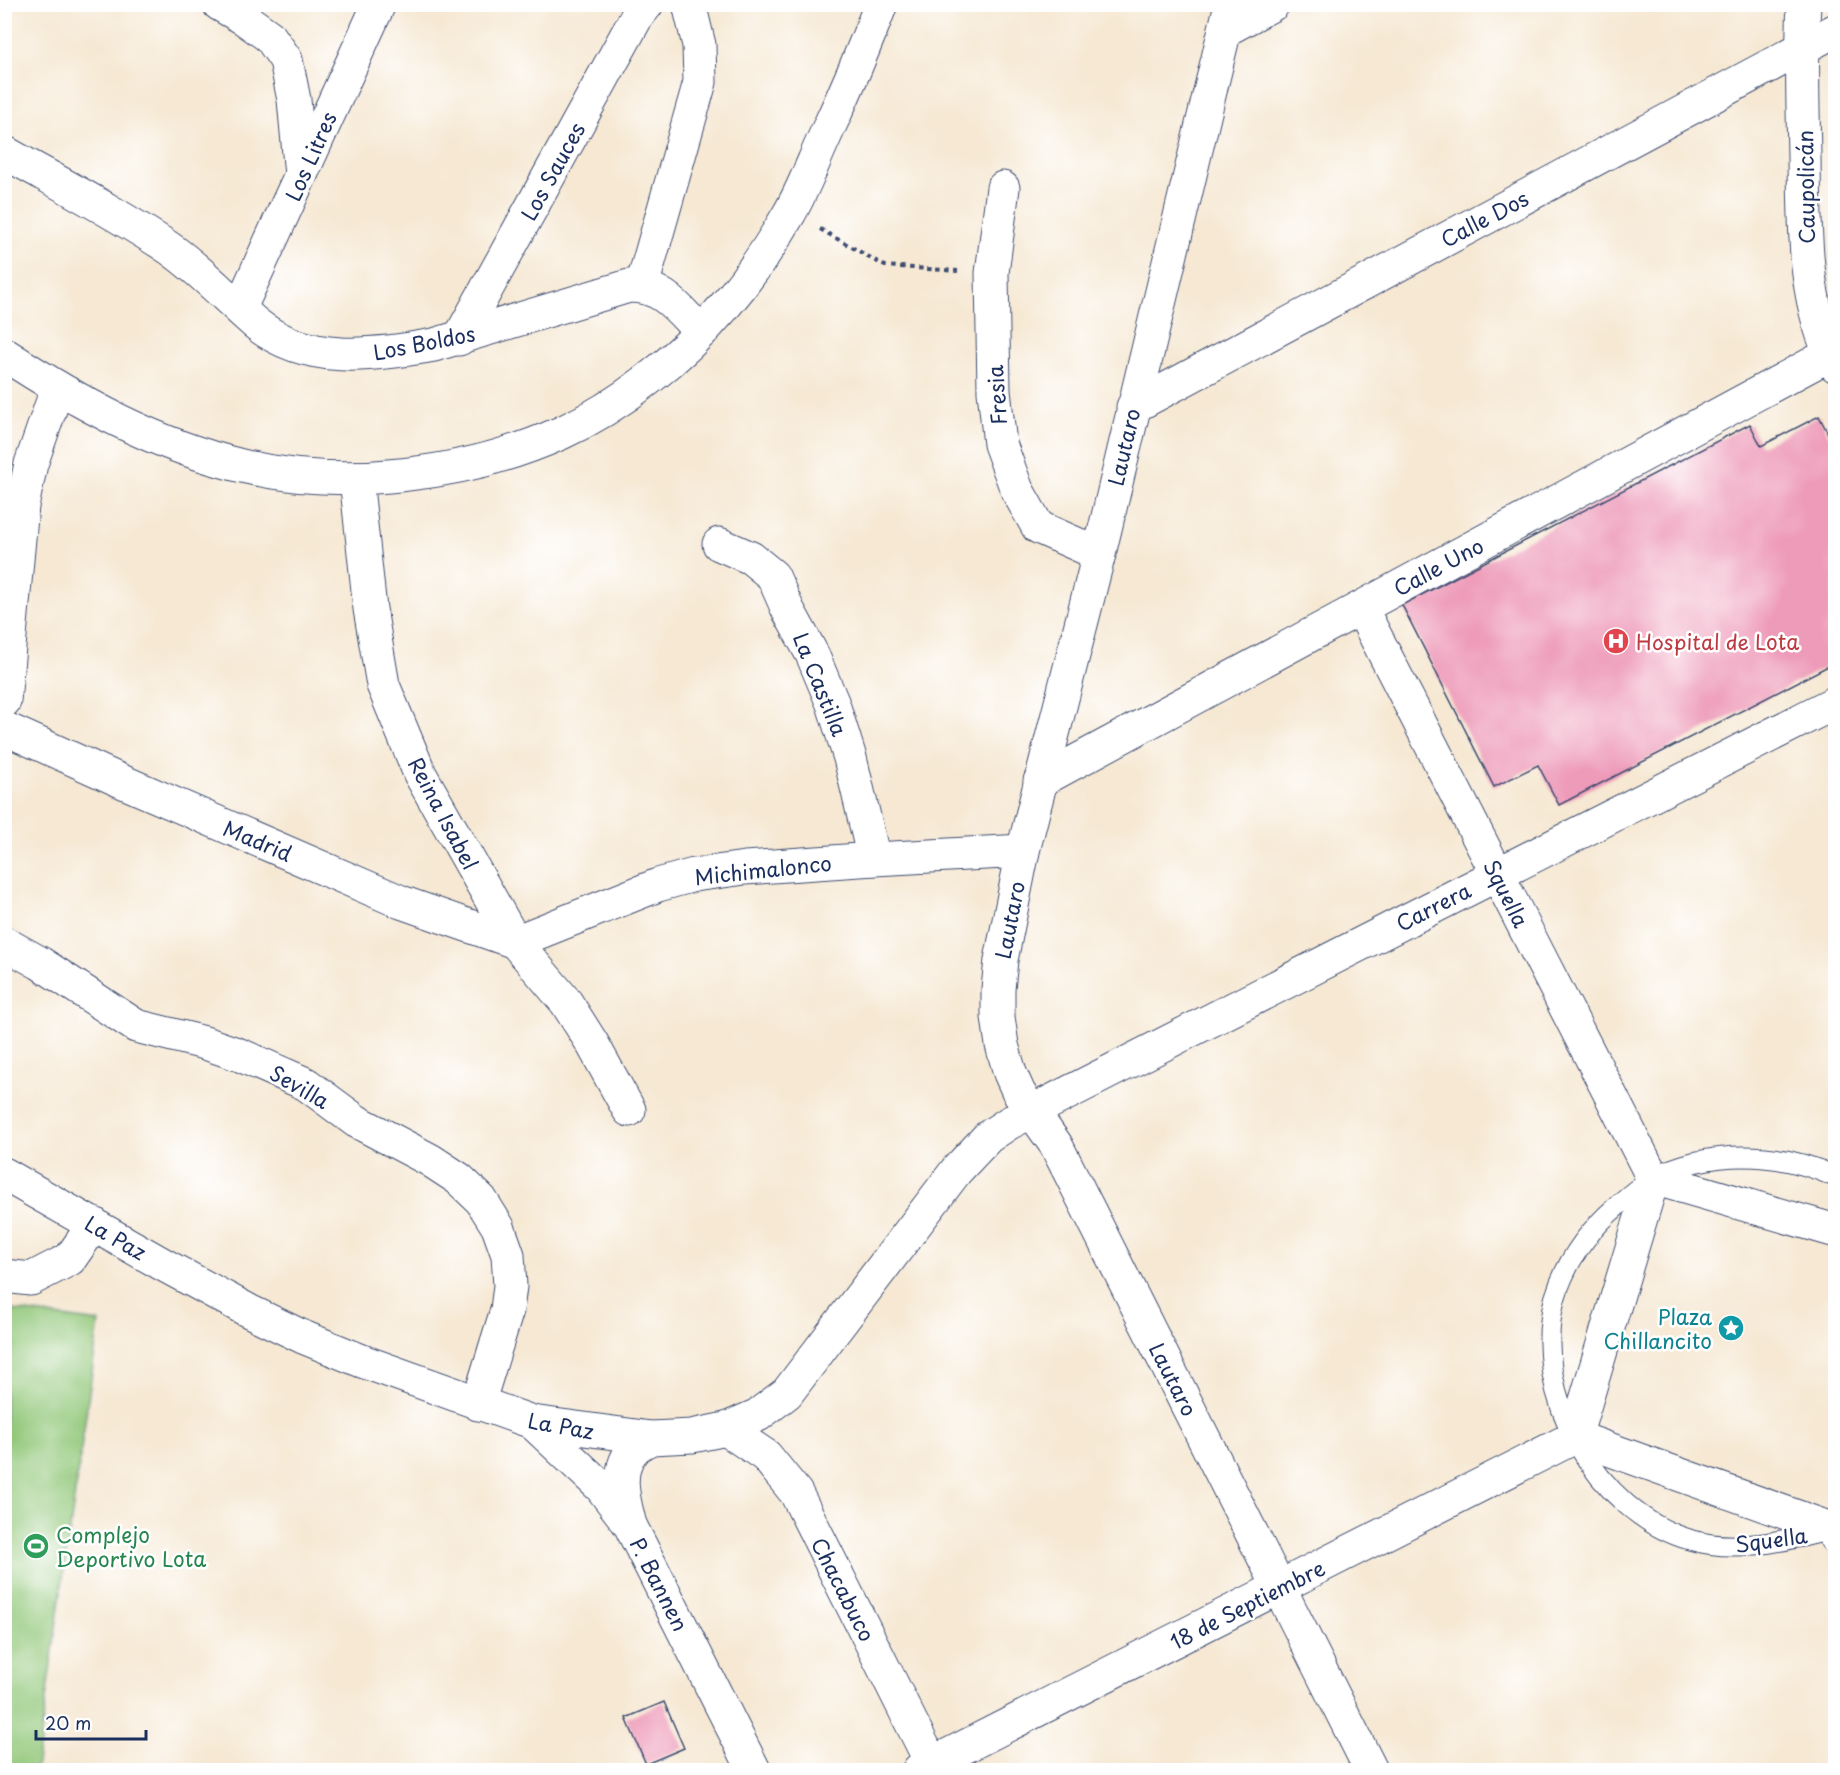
<svg xmlns="http://www.w3.org/2000/svg" width="1840" height="1775" font-family="'Playpen Sans',sans-serif">
<style>
.green{fill:#92c779;stroke:#567b6c;stroke-width:1.5}
.building{fill:#ee9bb9}
.lines{fill:none;stroke-linecap:round;stroke-linejoin:round}
.lane-casing{stroke:#3c4b70;stroke-width:22}
.street-casing{stroke:#3c4b70;stroke-width:35}
.secondary-casing{stroke:#3c4b70;stroke-width:35}
.primary-casing{stroke:#3c4b70;stroke-width:35}
.path{stroke:#3c4b70;stroke-width:4;stroke-dasharray:4.5 4.5;stroke-linecap:butt}
.lane{stroke:#fff;stroke-width:20}
.street{stroke:#fff;stroke-width:33}
.secondary{stroke:#fff;stroke-width:33}
.primary{stroke:#fff;stroke-width:33}
.labels{text-anchor:middle;dominant-baseline:central;stroke-width:5;stroke-linejoin:round;paint-order:stroke}
.street-label{font-size:21px;fill:#1b2f5e;stroke:#fff}
.health-label{font-size:21px;fill:#be3a42;stroke:#fff;text-anchor:start}
.culture-label{font-size:21px;fill:#0d838f;stroke:#fff;text-anchor:end}
.leisure-label{font-size:21px;fill:#27864d;stroke:#fff;text-anchor:start}
</style>
<rect width="100%" height="100%" fill="#fff"/>
<filter id="ink" filterUnits="userSpaceOnUse"><feTurbulence type="fractalNoise" baseFrequency=".0167" numOctaves="2"/><feDisplacementMap in="SourceGraphic" scale="12" xChannelSelector="R" yChannelSelector="G"/><feConvolveMatrix kernelMatrix="1 2 1 2 8 2 1 2 1" color-interpolation-filters="sRGB"/></filter>
<filter id="wash" filterUnits="userSpaceOnUse"><feTurbulence type="fractalNoise" baseFrequency=".008" numOctaves="4" result="noise"/><feDisplacementMap in="SourceGraphic" scale="24" xChannelSelector="R" yChannelSelector="G"/><feGaussianBlur stdDeviation="1.35" result="paint"/><feColorMatrix in="noise" values="0 0 0 0 0 0 0 0 0 0 0 0 0 0 0 0 0 1.4 0 .05"/><feComposite in="paint" operator="in"/></filter>
<g filter="url(#wash)">
<rect width="100%" height="100%" fill="#f6e8d3"/>
<!-- green -->
<polygon class="green" points="5,1309 99,1322 36,1770 5,1770"/>
<g id="blocks">
<!-- building -->
<g class="building">
<polygon points="1819,416 1836,449 1836,662 1559,805 1538,765 1494,787 1402,605 1750,424 1761,446"/>
<polygon points="664,1702 684,1748 646,1764 626,1718"/>
</g>
</g>
</g>
<g filter="url(#ink)">
<use href="#blocks" fill-opacity="0" stroke="#3c4b70" stroke-width="1.5"/>
<g class="lines">
<defs>
<path id="lane" d="M1829,1530C1785,1541 1735,1553 1691,1540C1597,1514 1529,1392 1555,1298C1566,1261 1588,1231 1617,1206C1628,1196 1640,1186 1653,1178C1666,1170 1680,1166 1695,1162C1744,1151 1790,1156 1836,1177"/>
<g id="street">
<polyline points="219,4 245,19 270,37 286,60 294,100 301,175"/>
<polyline points="1231,4 1099,554 1023,851 1001,960 998,989 998,1017 1002,1045 1010,1073 1019,1093 1056,1145 1371,1770"/>
<path d="M1804,4C1801,55 1803,105 1804,155C1805,227 1802,300 1836,366"/>
<polyline points="1225,30 1273,4"/>
<path d="M4,152C59,183 117,213 169,248C202,271 226,298 255,323C306,365 373,356 434,345L629,286C663,285 679,310 701,332"/>
<polyline points="1003,188 992,273 994,391 1000,444 1017,490 1038,527 1099,554"/>
<polyline points="642,286 700,82 699,45 689,4"/>
<polyline points="240,308 379,4"/>
<polyline points="459,339 636,18 647,4"/>
<polyline points="1133,407 1836,30"/>
<polyline points="356,478 370,609 383,685 420,774 515,942 566,1002 592,1043 629,1110"/>
<polyline points="719,544 751,558 773,576 788,610 812,654 833,704 850,758 874,859"/>
<polyline points="1361,608 1653,1178"/>
<polyline points="4,701 22,506 31,464 57,389"/>
<polyline points="4,728 119,780 401,902 515,942"/>
<polyline points="1040,781 1836,351"/>
<polyline points="515,942 658,885 694,875 745,868 874,859 1023,851"/>
<polyline points="4,943 40,963 136,1026 205,1043 240,1055 306,1084 356,1121 430,1160 459,1179 481,1200 498,1227 508,1255 510,1286 507,1310 478,1404"/>
<polyline points="4,1276 31,1279 70,1259 94,1224"/>
<polyline points="726,1429 766,1456 796,1493 935,1770"/>
<polyline points="1575,1437 1831,1529 1836,1538"/>
</g>
<g id="secondary">
<polyline points="4,1174 164,1265 249,1311 303,1337 362,1361 532,1422 651,1438 692,1436 726,1429 758,1415 787,1393 956,1171 988,1137 1009,1123 1836,702"/>
<polyline points="532,1422 601,1487 630,1525 754,1770"/>
<path d="M629,1521C623,1498 615,1467 635,1448C639,1444 646,1441 651,1438"/>
<polyline points="919,1770 1575,1437 1653,1178 1836,1231"/>
</g>
<path id="primary" d="M4,354C79,403 155,445 242,466C343,490 466,476 561,433C620,406 681,358 723,308C748,279 770,247 789,214C803,190 813,162 825,136C845,93 864,49 881,4"/>
</defs>
<!-- lane casing -->
<use href="#lane" class="lane-casing"/>
<!-- street casing -->
<use href="#street" class="street-casing"/>
<!-- secondary casing -->
<use href="#secondary" class="secondary-casing"/>
<!-- primary casing -->
<use href="#primary" class="primary-casing"/>
<!-- path -->
<polyline class="path" points="820,229 885,266 958,271"/>
<!-- lane -->
<use href="#lane" class="lane"/>
<!-- street -->
<use href="#street" class="street"/>
<!-- secondary -->
<use href="#secondary" class="secondary"/>
<!-- primary -->
<use href="#primary" class="primary"/>
</g>
</g>
<!-- icons -->
<defs>
<symbol id="hospital-disc" viewBox="-11 -11 22 22"><circle r="9.5" fill="#e0444e" stroke="#fff"/><path d="M-5-5h3v3.5h4V-5h3V5h-3V1.5h-4V5h-3Z" fill="#fff"/></symbol>
<symbol id="sight-disc" viewBox="-11 -11 22 22"><circle r="9.5" fill="#0f9aa8" stroke="#fff"/><path d="M0-6L1.8-2.2L6-1.7L2.9 1.2L3.7 5.4L0 3.3L-3.7 5.4L-2.9 1.2L-6-1.7L-1.8-2.2Z" fill="#fff"/></symbol>
<symbol id="stadium-disc" viewBox="-11 -11 22 22"><circle r="9.5" fill="#2e9e5b" stroke="#fff"/><path d="M0-5a6.5 5 0 1 0 0 10a6.5 5 0 1 0 0-10ZM-3.5-1.8h7v3.6h-7Z" fill="#fff"/></symbol>
</defs>
<g fill-rule="evenodd">
<use href="#hospital-disc" x="1601" y="626" width="30" height="30"/>
<use href="#sight-disc" x="1716" y="1313" width="30" height="30"/>
<use href="#stadium-disc" x="21" y="1531" width="30" height="30"/>
</g>
<g class="labels">
<!-- street labels -->
<g class="street-label">
<text transform="translate(310 156) rotate(-66)">Los Litres</text>
<text transform="translate(552 171) rotate(-61)">Los Sauces</text>
<text transform="translate(1805 187) rotate(-91)">Caupolicán</text>
<text transform="translate(1484 218) rotate(-28)">Calle Dos</text>
<text transform="translate(424 342) rotate(-11)">Los Boldos</text>
<text transform="translate(996 395) rotate(-94)">Fresia</text>
<text transform="translate(1123 447) rotate(-77)">Lautaro</text>
<text transform="translate(1438 566) rotate(-28)">Calle Uno</text>
<text transform="translate(821 684) rotate(68)">La Castilla</text>
<text transform="translate(444 813) rotate(62)">Reina Isabel</text>
<text transform="translate(258 840) rotate(23)">Madrid</text>
<text transform="translate(763 869) rotate(-6)">Michimalonco</text>
<text transform="translate(1507 893) rotate(63)">Squella</text>
<text transform="translate(1433 906) rotate(-27)">Carrera</text>
<text transform="translate(1009 920) rotate(-79)">Lautaro</text>
<text transform="translate(300 1086) rotate(30)">Sevilla</text>
<text transform="translate(116 1237) rotate(30)">La Paz</text>
<text transform="translate(1174 1379) rotate(63)">Lautaro</text>
<text transform="translate(561 1425) rotate(10)">La Paz</text>
<text transform="translate(1771 1539) rotate(-8)">Squella</text>
<text transform="translate(660 1584) rotate(63)">P. Bannen</text>
<text transform="translate(844 1589) rotate(63)">Chacabuco</text>
<text transform="translate(1247 1604) rotate(-27)">18 de Septiembre</text>
</g>
<!-- health labels -->
<g class="health-label">
<text x="1636" y="641">Hospital de Lota</text>
</g>
<!-- culture labels -->
<g class="culture-label">
<text x="1712" y="1316">Plaza<tspan x="1712" dy="24">Chillancito</tspan></text>
</g>
<!-- leisure labels -->
<g class="leisure-label">
<text x="56" y="1534">Complejo<tspan x="56" dy="24">Deportivo Lota</tspan></text>
</g>
</g>
<!-- margin -->
<rect width="1840" height="1775" fill="none" stroke="#fff" stroke-width="24"/>
<!-- scale -->
<path d="M36 1730v9h110v-9" fill="none" stroke="#1b2f5e" stroke-width="3"/>
<text x="45" y="1730" font-size="18" fill="#1b2f5e" stroke="#ffffff" stroke-width="4.5" paint-order="stroke">20 m</text>
</svg>
